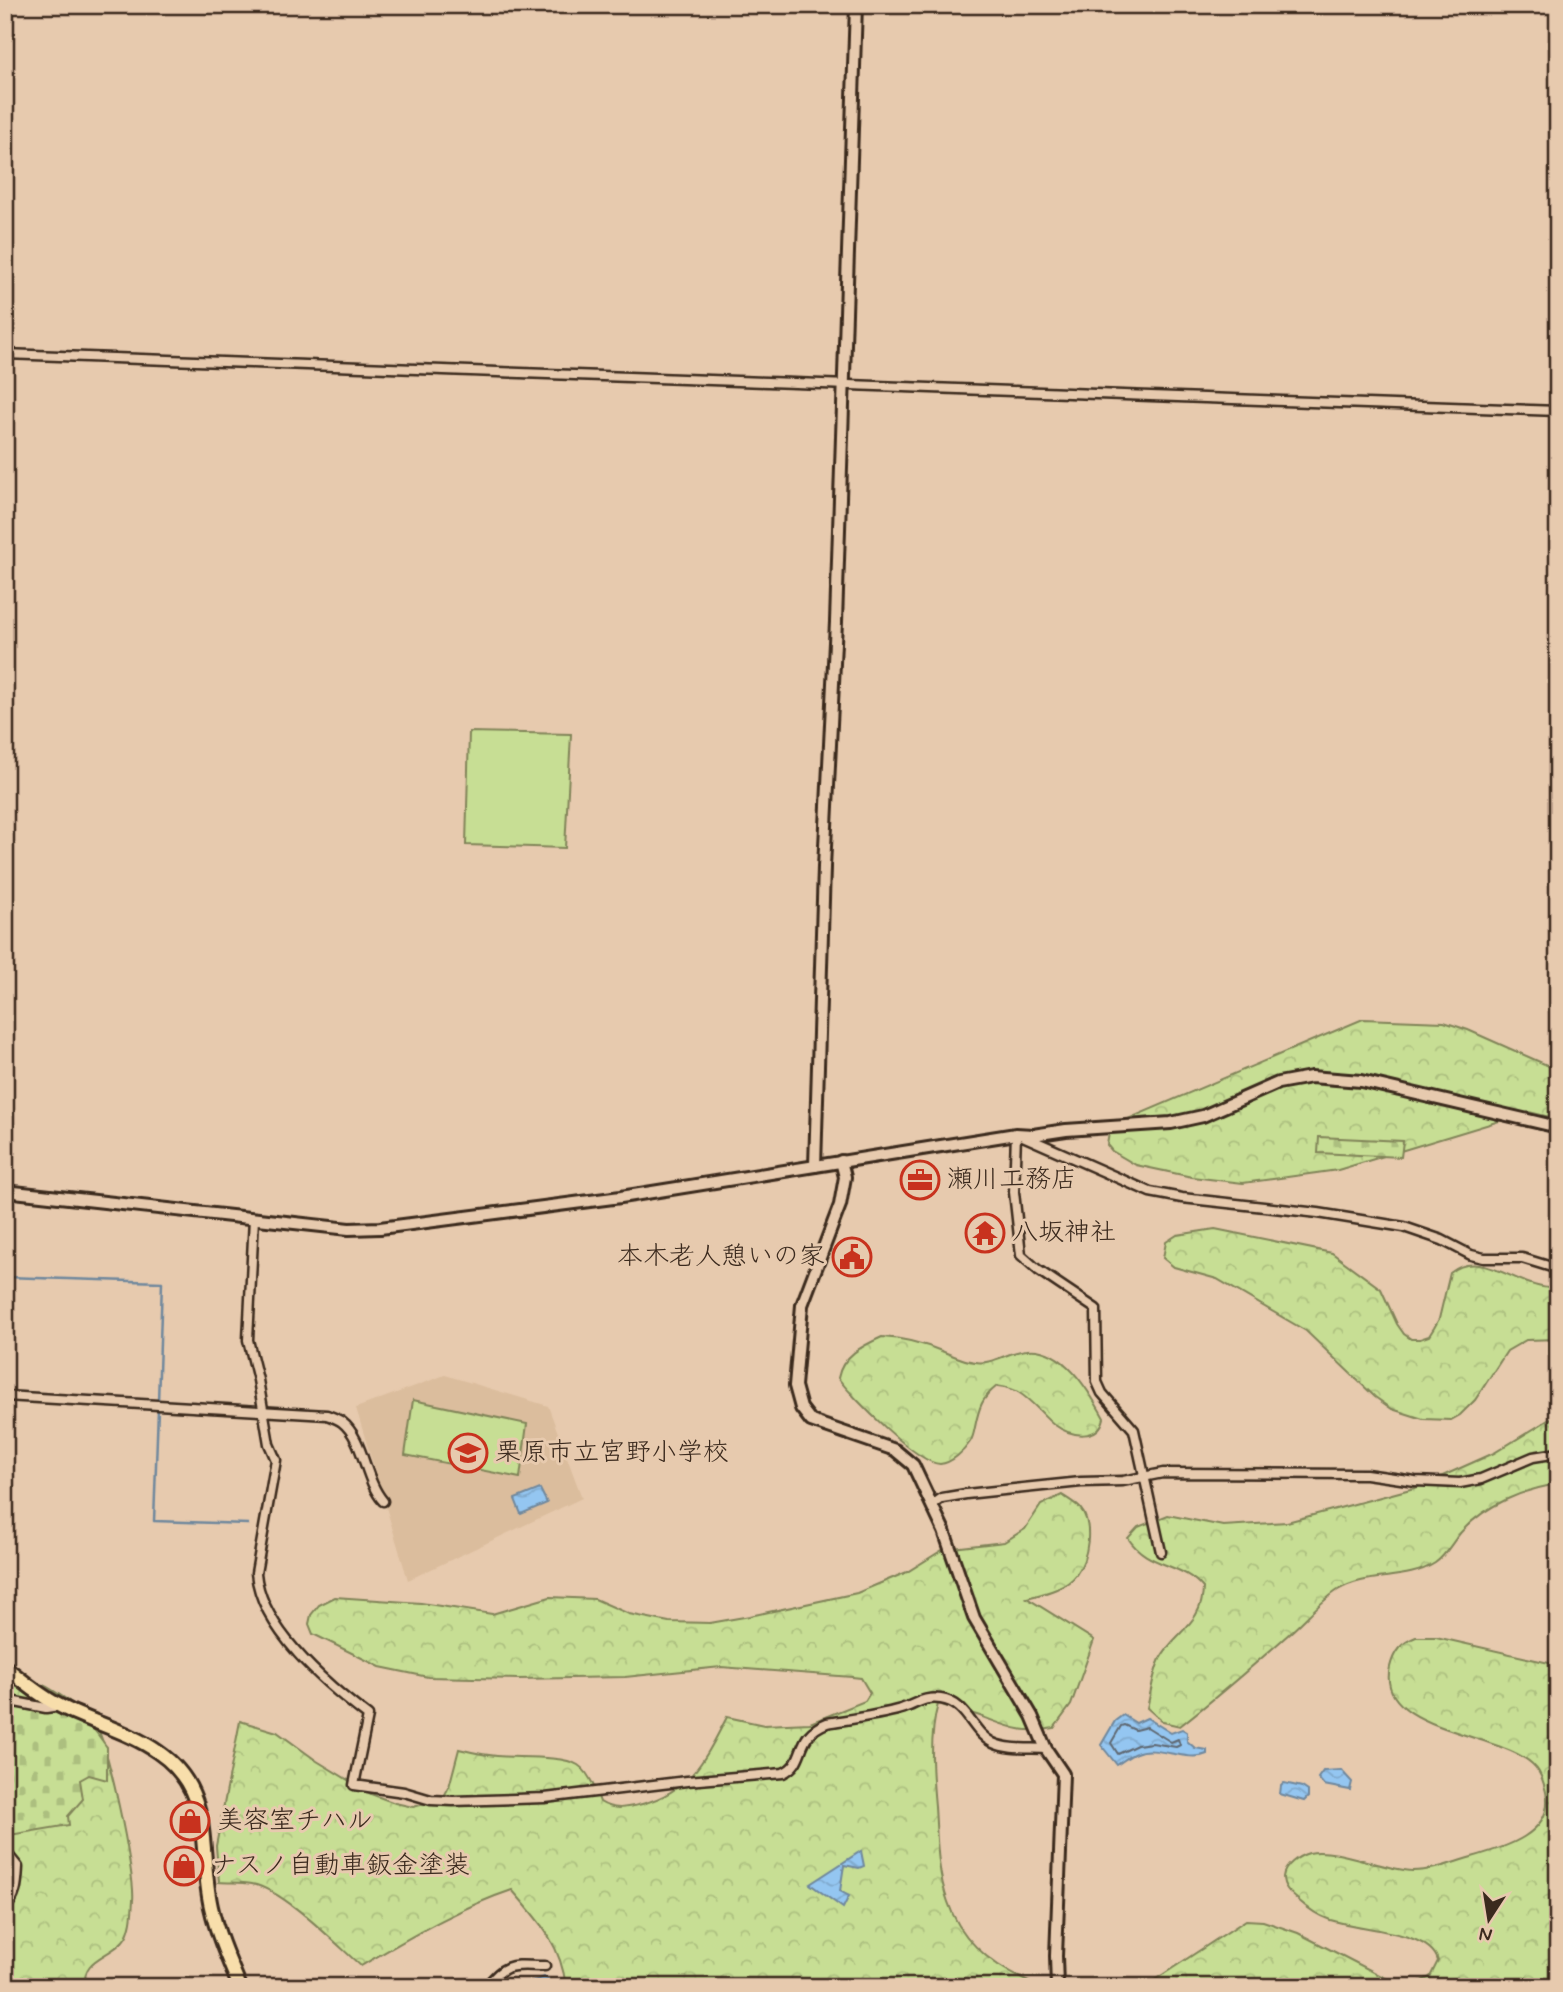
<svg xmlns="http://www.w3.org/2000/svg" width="1563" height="1992" font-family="Mynerve,'Klee One',sans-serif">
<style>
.built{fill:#dbbd9d}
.grass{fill:#c7de94;stroke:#818459;stroke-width:2}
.forest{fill:url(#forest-crowns);stroke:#818459;stroke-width:2}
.cemetery{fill:url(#cemetery-stones);stroke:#818459;stroke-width:2}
.water{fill:url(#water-waves);stroke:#70889d;stroke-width:2}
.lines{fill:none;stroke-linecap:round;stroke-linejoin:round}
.shore{stroke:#5f6872;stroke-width:2}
.stream{stroke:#70889d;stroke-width:2.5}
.minor-casing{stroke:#3b2a1e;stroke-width:13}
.tertiary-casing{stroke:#3b2a1e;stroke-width:16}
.primary-casing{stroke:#3b2a1e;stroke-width:18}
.minor{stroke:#e7caae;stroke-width:8}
.tertiary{stroke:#e7caae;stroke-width:10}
.primary{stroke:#f8deab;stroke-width:12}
.labels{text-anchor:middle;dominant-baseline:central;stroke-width:6;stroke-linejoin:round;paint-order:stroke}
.poi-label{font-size:26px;fill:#3b2a1e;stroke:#e7caae;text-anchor:start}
</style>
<defs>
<pattern id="forest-crowns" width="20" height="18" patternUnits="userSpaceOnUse" patternTransform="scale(1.75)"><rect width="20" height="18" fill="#c7de94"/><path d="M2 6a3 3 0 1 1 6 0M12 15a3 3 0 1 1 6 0" fill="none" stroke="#acbf7f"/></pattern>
<pattern id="cemetery-stones" width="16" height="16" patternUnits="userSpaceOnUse" patternTransform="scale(1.75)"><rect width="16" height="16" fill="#c7de94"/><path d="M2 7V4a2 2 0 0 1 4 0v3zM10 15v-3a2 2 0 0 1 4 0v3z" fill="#acbf7f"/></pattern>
<pattern id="water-waves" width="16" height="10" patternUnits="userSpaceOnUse" patternTransform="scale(1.75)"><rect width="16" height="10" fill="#94c6f1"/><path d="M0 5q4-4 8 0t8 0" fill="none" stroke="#80aace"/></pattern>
</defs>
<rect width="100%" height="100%" fill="#e7caae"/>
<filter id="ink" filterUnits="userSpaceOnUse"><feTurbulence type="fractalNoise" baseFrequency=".0143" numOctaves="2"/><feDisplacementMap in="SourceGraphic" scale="14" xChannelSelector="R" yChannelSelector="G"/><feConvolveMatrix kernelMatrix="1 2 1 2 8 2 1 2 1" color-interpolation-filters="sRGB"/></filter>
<g filter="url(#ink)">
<!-- built -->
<polygon class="built" points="445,1375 548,1406 582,1498 408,1580 356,1408"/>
<!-- grass -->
<g class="grass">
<polygon points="469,732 571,734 565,848 466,845"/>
<polygon points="413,1400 527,1424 520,1478 405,1455"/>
</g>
<!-- forest -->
<g class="forest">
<polygon points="1363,1019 1444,1022 1468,1030 1558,1070 1558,1119 1529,1112 1338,1170 1243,1183 1192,1177 1136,1165 1112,1151 1107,1145 1109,1133 1116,1124"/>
<path d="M1215,1229L1332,1253L1381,1289L1397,1324L1404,1334L1411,1339H1420L1429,1336L1434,1328L1439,1319L1450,1273C1482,1246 1520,1292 1558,1288V1339L1526,1340L1507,1351L1475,1400L1460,1415L1451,1420L1423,1419L1392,1409L1375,1397L1306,1331L1217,1279L1174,1267L1163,1258L1166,1242L1177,1235Z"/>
<path d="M882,1337C904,1338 923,1343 944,1352C954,1356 964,1361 975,1362C993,1365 1009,1351 1027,1350C1063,1346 1089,1391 1104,1418C1099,1441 1071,1437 1055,1425C1042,1415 1033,1401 1018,1392C1012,1388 1004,1387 997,1386C982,1398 979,1407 975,1427C974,1432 973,1438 970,1442C964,1451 952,1463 940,1464C918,1464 852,1397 838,1378C842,1356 862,1346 882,1337Z"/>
<path d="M1558,1414V1484C1524,1489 1486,1505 1463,1530C1453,1540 1447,1555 1435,1563C1406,1582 1367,1572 1338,1590C1321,1601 1306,1619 1290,1633C1254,1665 1218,1696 1180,1726L1163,1722L1147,1708C1151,1692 1153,1674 1160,1659C1174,1632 1203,1624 1203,1588C1182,1562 1147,1568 1128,1538L1138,1527L1168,1515L1223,1526L1287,1522L1418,1487L1494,1453Z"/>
<path d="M1062,1495C1068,1499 1075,1503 1080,1508C1094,1524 1088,1559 1076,1575C1066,1589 1042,1594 1027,1598L1094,1640L1071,1705L1054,1728C1021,1735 1006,1725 977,1715C964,1711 951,1708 938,1704C929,1736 932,1773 935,1806C937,1837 937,1872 948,1902C962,1945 1001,1971 1040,1987H566C561,1944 539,1921 512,1890C458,1908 409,1938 361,1966C336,1944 284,1890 252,1884C241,1882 230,1883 219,1882L216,1846L240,1721L277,1732L317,1761L371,1794L395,1803L413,1807L442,1800L449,1787L459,1749C471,1752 484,1755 497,1756C516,1758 562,1755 578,1765C589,1772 596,1790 600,1802C614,1811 626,1808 642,1804C691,1791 705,1759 727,1717L764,1725L810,1723L865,1701L870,1693L861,1678L852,1677L721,1667L625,1677L518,1679L428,1677L380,1667L313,1634L309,1624L311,1615L319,1605L335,1597L421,1603L492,1614L550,1597L595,1599L629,1614L669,1622L710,1623L750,1616L857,1593L907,1572L944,1549L1004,1542L1025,1529L1041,1505Z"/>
<path d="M1416,1637H1436L1549,1663H1558V1987H1144L1246,1920L1263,1921L1298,1933L1395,1983L1413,1985L1430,1977L1438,1961C1430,1929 1354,1930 1328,1919C1316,1915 1306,1907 1297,1899C1290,1893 1283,1887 1283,1877C1284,1866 1298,1856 1309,1853C1337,1847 1383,1870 1413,1871C1431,1871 1449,1864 1465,1859C1496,1850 1556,1836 1546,1792C1544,1784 1542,1775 1536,1768C1508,1732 1374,1733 1390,1667C1394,1651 1401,1643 1416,1637Z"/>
<path d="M5,1681C17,1681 32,1681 43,1685C52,1689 84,1711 92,1718C106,1732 136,1877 133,1900C132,1912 132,1926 126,1937C114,1957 79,1957 86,1987H5V1948L9,1942L12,1926L11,1908L5,1889Z"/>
</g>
<!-- cemetery -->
<g class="cemetery">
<polygon points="1319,1137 1403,1141 1401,1157 1318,1153"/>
<path d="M5,1706C28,1709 70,1711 89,1725C96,1730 102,1741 107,1747V1780L89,1775L80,1780L83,1799L68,1816L69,1825L10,1835L5,1831V1795L10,1775L5,1753Z"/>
</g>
<!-- water -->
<g class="water">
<polygon points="540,1489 547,1503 521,1514 515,1499"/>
<path d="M1123,1715L1136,1723L1147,1718L1171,1733L1182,1729L1187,1732V1741L1195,1748L1207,1750V1754C1187,1763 1156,1744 1136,1753C1130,1755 1123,1761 1117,1765L1101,1745L1115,1721Z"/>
<polygon points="1341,1770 1352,1782 1350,1790 1324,1785 1318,1778 1323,1771"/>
<polygon points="1284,1783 1302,1787 1308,1791 1308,1797 1304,1801 1280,1794 1281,1786"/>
<polygon points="861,1851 864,1866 859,1868 844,1865 840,1891 849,1896 843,1908 810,1884"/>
<polygon points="544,1977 554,1983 555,1987 518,1987"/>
</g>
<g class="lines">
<!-- shore -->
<polygon class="shore" points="1124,1725 1135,1730 1147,1727 1171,1742 1178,1739 1180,1745 1176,1747 1152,1743 1137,1745 1118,1754 1111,1743 1121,1726"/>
<!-- stream -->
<g class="stream">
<polyline points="5,1277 162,1282 158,1402"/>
<polyline points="158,1409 154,1521 248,1524"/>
</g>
<defs>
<g id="minor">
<polyline points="5,354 1558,411"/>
<polyline points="1016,1134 1014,1192 1021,1255 1038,1270 1096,1309 1097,1382 1102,1393 1134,1430 1161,1552"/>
<polyline points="1023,1136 1150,1192 1182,1198 1318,1213 1404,1227 1442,1240 1471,1255 1484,1258 1522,1258 1558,1269"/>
<path d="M254,1218L248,1340L258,1380L269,1444L276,1460L256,1573C261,1629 326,1684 368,1716L354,1785L404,1792L431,1800L453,1801L545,1798L687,1781L783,1773C808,1762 793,1736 827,1723C851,1719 876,1716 901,1709C915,1705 924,1696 941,1699C968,1703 971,1732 993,1743C1008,1750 1029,1748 1046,1749"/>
<path d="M5,1396L327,1415C332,1417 338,1419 342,1422C364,1439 364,1479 383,1501"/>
<polyline points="932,1505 942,1498 966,1494 1081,1482 1123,1481 1163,1473 1366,1474 1415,1481 1460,1483 1481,1479 1533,1457 1558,1453"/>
<polyline points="5,1700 46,1708 59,1706"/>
<path d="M5,1851L18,1867C17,1883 17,1896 5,1908"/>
<path d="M486,1987C507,1960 514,1966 545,1966"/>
</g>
<g id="tertiary">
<polyline points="841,1161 845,1177 840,1205 802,1305 795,1386 801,1408 811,1421 895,1450 913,1465 944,1531 974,1618 1032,1716 1046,1749 1063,1774 1056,1956 1057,1987"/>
<polyline points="815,1166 824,867 836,622 856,5"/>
<polyline points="5,1191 349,1229 380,1228 621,1197 1016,1134 1033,1135 1066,1130 1171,1123 1203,1116 1278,1083 1311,1077 1361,1081 1558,1127"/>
</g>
<path id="primary" d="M5,1667C23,1681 41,1697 62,1707C93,1723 130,1732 158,1752C215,1791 198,1850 211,1907C217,1934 229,1961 240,1987"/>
</defs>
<!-- minor casing -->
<use href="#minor" class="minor-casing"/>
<!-- tertiary casing -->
<use href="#tertiary" class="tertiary-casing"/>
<!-- primary casing -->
<use href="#primary" class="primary-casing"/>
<!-- minor -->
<use href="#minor" class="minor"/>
<!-- tertiary -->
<use href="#tertiary" class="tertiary"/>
<!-- primary -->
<use href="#primary" class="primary"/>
</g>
</g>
<!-- icons -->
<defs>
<symbol id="office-ring" viewBox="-11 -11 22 22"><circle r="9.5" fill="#e7caae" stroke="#c8321e" stroke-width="1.5"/><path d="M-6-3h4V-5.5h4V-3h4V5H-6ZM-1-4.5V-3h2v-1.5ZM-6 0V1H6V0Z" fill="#c8321e"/></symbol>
<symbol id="temple-ring" viewBox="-11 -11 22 22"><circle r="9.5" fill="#e7caae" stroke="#c8321e" stroke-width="1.5"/><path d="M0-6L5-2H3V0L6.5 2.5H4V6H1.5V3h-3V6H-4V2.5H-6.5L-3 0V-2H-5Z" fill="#c8321e"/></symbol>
<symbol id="civic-ring" viewBox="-11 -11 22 22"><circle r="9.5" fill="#e7caae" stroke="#c8321e" stroke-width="1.5"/><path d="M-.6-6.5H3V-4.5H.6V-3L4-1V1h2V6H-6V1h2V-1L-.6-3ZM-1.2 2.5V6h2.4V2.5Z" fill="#c8321e"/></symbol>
<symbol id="school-ring" viewBox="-11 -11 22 22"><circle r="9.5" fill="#e7caae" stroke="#c8321e" stroke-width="1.5"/><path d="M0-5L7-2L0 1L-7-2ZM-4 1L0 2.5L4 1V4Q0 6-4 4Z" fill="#c8321e"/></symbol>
<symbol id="shop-ring" viewBox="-11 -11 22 22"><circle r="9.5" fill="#e7caae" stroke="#c8321e" stroke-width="1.5"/><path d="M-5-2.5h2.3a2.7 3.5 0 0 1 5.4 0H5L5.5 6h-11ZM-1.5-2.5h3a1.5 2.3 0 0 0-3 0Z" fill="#c8321e"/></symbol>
</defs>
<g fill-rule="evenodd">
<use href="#office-ring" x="898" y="1158" width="44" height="44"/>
<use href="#temple-ring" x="963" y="1211" width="44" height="44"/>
<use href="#civic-ring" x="830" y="1235" width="44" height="44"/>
<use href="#school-ring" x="446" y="1431" width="44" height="44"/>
<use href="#shop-ring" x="168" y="1799" width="44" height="44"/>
<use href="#shop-ring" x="162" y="1844" width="44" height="44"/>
</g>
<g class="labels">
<!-- poi labels -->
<g class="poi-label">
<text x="947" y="1180">瀬川工務店</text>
<text x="1012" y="1233">八坂神社</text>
<text x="825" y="1257" text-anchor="end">本木老人憩いの家</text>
<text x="495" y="1453">栗原市立宮野小学校</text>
<text x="217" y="1821">美容室チハル</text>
<text x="211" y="1866">ナスノ自動車鈑金塗装</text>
</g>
</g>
<!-- margin -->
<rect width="1563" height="1992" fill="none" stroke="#e7caae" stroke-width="28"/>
<rect x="14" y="14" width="1535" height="1964" fill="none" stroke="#3b2a1e" stroke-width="2.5" filter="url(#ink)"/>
<!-- north arrow -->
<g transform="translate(1489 1919) rotate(192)" stroke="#e7caae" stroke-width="5" paint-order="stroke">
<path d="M0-5L12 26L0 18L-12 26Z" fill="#3b2a1e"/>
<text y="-10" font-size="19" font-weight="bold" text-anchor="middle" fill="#3b2a1e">N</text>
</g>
</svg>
